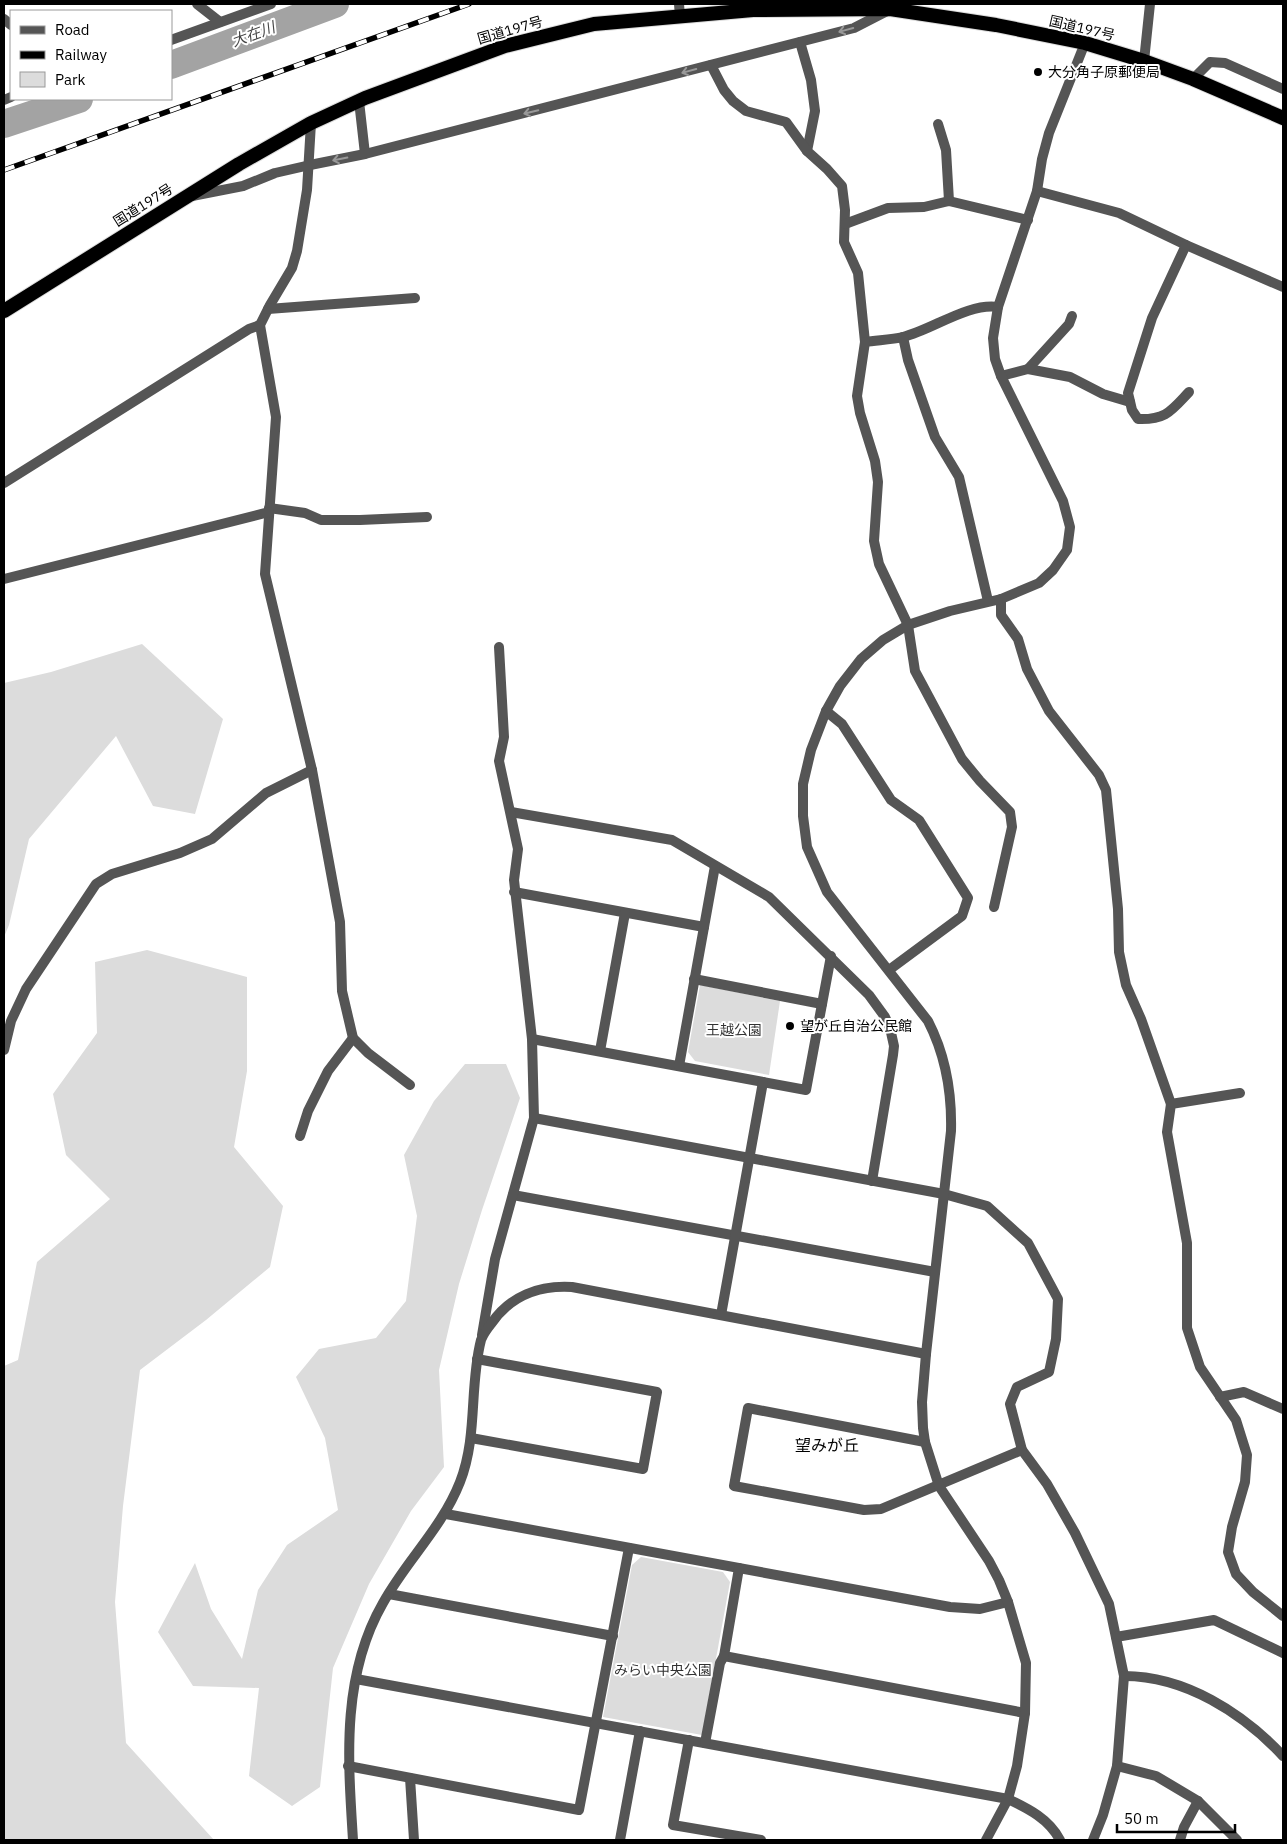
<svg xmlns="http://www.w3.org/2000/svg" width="1287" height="1844" font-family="'IBM Plex Sans','Noto Sans JP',sans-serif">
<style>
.green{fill:#dcdcdc}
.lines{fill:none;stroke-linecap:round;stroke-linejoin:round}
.river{stroke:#a3a3a3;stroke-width:28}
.trunk-casing{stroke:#dbdbdb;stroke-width:16}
.minor{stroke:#555;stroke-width:10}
.tertiary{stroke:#555;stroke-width:10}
.trunk{stroke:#000;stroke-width:14}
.rail-casing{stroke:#000;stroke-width:5.5}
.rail{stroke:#fff;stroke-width:4;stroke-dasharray:11;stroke-linecap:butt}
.oneway{stroke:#999}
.poi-dot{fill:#000;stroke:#fff;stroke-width:2}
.labels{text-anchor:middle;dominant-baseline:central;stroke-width:4;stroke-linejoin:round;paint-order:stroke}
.street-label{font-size:14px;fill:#000;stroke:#fff}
.poi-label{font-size:14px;fill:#000;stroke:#fff;text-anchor:start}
.park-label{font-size:14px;fill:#333;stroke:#fff}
.water-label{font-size:15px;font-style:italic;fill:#444;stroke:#fff}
.quarter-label{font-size:16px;fill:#000;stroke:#fff}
</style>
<rect width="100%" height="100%" fill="#fff"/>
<!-- green -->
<g class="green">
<polygon points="142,644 223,719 195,814 153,806 116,736 29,839 9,925 4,937 4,683 51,672"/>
<polygon points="147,950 247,977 247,1071 234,1147 283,1206 270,1267 206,1320 140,1370 123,1506 115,1602 126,1743 214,1840 4,1840 4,1366 18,1360 37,1262 110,1199 66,1155 53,1094 97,1033 95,962"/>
<polygon points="700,985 780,1001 769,1075 695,1061 688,1052"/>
<polygon points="465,1064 506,1064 520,1098 482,1210 459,1284 439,1370 444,1467 411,1511 369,1584 333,1668 320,1787 292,1806 249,1776 259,1688 193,1686 158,1632 195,1563 211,1609 242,1659 258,1590 287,1545 338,1510 325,1438 296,1377 319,1349 376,1338 406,1301 417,1216 404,1155 434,1101"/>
<polygon points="641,1557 723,1572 730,1582 702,1735 603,1717 632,1565"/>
</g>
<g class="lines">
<!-- river -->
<g class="river">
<polyline points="171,65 335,4"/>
<polyline points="4,124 79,99"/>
</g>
<defs>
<polyline id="trunk" points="4,311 239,164 311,123 365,98 505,46 594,24 753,10 890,9 996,25 1085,43 1144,61 1193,79 1283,118"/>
</defs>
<!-- trunk casing -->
<use href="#trunk" class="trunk-casing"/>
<!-- minor -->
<g class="minor">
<polyline points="197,4 220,22"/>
<polyline points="4,19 11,25"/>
<path d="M800,42L811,80L815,111L807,151L827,169L842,186L845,210L844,242L858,273L865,342C877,340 891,340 903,337C934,329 967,303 998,307"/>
<polyline points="1144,61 1150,4"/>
<polyline points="711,65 724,90 733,101 746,111 786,122 807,151"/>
<polyline points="1193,79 1210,62 1225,63 1283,89"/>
<polyline points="359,101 365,154"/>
<polyline points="311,123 307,190 297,251 292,268 270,305 260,325 276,417 265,574 312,770 340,922 342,991 353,1038 368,1053 410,1085"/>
<polyline points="938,124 946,150 949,201"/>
<polyline points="1037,191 1119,213 1186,245 1283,287"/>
<polyline points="192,196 243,186 275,173 310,165 365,154 854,28 889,10"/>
<polyline points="845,224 888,208 924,207 949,201 1028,220"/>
<path d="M1186,245L1152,318L1128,393L1132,410L1138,419C1166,420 1171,411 1189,392"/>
<polyline points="268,309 415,298"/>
<polyline points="903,337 908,360 935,437 959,477 988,601"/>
<polyline points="865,342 857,396 860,413 875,461 878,482 874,541 879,564 908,625 915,671 922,684 962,759 980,781 1010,812 1012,827 994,907"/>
<polyline points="1028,369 1069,324 1072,316"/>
<polyline points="1001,376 1028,369 1070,377 1103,394 1130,402"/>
<polyline points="4,483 249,329 260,325"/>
<polyline points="269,508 305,513 321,520 360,520 427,517"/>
<polyline points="4,579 269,512"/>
<polyline points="1001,599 1001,615 1018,639 1027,669 1049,711 1099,775 1106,790 1118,909 1119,952 1126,985 1141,1019 1171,1104"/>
<polyline points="826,711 842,724 891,800 919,820 968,898 962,916 889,970"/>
<polyline points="511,812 672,840 769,897 869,995 885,1017 890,1028 894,1046 893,1055 872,1181"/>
<polyline points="514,892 704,927"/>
<polyline points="694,979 822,1004"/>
<polyline points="532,1039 806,1090 831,956"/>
<polyline points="4,1050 11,1021 26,989 96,884 112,874 180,853 212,839 266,793 312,770"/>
<polyline points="600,1051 625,913"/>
<polyline points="679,1066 715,866"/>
<polyline points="1240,1093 1171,1104 1167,1132 1187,1243 1187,1328 1200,1367 1236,1420 1247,1455 1245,1482 1232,1527 1228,1552 1236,1574 1253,1592 1283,1616"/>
<polyline points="534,1118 944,1194 987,1206 1028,1243 1058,1299 1056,1339 1049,1372 1017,1387 1010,1404 1022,1450 1047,1484 1075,1533 1109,1604 1124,1676 1117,1766 1103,1815 1093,1840"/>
<polyline points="300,1136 308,1111 328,1071 353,1038"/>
<polyline points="513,1195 935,1272"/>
<polyline points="721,1315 763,1082"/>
<polyline points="482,1335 495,1259 534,1118 532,1039 514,880 518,849 499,761 504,737 499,647"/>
<polyline points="471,1438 643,1469 657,1392 477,1359"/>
<polyline points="925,1442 748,1408 734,1486 864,1510 881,1509 1022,1450"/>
<polyline points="446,1514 950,1607 980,1609 1008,1602"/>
<polyline points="739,1568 724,1656 1025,1713"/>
<polyline points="389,1594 613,1636"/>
<polyline points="1116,1637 1214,1620 1283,1653"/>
<path d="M1124,1676C1185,1676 1243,1713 1283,1756"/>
<path d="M356,1679L1008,1799C1029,1809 1049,1819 1060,1840"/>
<polyline points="689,1740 673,1825 761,1840"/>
<polyline points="705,1743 720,1663 724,1656"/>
<polyline points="348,1766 579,1810 629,1548"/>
<polyline points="1117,1766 1156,1776 1198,1801 1237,1840"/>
<polyline points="410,1778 414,1840"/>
<path d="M353,1840C348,1760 341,1676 383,1603C406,1561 442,1528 460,1482C478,1436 469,1387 481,1340C483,1335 487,1329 491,1324C510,1296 539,1285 572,1287L926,1354"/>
<polyline points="620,1840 640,1731"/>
<polyline points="1180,1840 1184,1827 1198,1801"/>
</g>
<!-- tertiary -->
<g class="tertiary">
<polyline points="679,4 680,16"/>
<polyline points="171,40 271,4"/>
<polyline points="4,100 11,97"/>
<polyline points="1220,1397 1244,1392 1283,1409"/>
<path d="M986,1840L1008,1799L1017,1766L1025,1713L1026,1663L1008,1602L999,1580L989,1561L939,1486L925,1442L923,1428L922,1402L926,1354L951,1131C952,1092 946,1056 928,1021L827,892L807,847L803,816V784L811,750L826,711L840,686L861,659L883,640L908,625L950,611L1001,599L1039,583L1053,570L1067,550L1070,527L1063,501L1001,376L995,359L993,338L998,307L1037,191L1042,159L1049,133L1085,43"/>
</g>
<!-- trunk -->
<use href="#trunk" class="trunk"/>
<defs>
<polyline id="rail" points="4,170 469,4"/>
</defs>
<!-- rail casing -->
<use href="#rail" class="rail-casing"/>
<!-- rail -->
<use href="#rail" class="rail"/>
</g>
<!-- one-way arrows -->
<defs><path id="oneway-shaft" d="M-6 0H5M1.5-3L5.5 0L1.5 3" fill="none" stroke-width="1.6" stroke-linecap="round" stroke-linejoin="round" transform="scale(1.25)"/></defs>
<g class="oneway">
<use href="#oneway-shaft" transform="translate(846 30) rotate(165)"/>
<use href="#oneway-shaft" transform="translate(689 71) rotate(165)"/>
<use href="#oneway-shaft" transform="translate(531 112) rotate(166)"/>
<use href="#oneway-shaft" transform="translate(340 159) rotate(169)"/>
</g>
<!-- markers -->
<g class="poi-dot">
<circle cx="1038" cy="72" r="5"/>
<circle cx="790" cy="1026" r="5"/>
</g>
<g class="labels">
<!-- street labels -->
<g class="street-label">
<text transform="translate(1082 28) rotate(13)">国道197号</text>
<text transform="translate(510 30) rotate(-16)">国道197号</text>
<text transform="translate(143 205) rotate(-32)">国道197号</text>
</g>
<!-- poi labels -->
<g class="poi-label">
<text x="1048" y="72">大分角子原郵便局</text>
<text x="800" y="1026">望が丘自治公民館</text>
</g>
<!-- park labels -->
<g class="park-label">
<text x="734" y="1030">王越公園</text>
<text x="663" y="1670">みらい中央公園</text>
</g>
<!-- water labels -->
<g class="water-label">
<text transform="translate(253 34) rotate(-20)">大在川</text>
</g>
<!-- quarter labels -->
<g class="quarter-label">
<text x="827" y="1445">望みが丘</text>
</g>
</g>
<!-- border -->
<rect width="1287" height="1844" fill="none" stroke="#000000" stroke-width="10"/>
<!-- legend -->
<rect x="10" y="10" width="162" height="90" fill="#ffffff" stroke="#999999"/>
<rect x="20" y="26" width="25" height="8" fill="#555555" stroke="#999999"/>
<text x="55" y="35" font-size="15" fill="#000000">Road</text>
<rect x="20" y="51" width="25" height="8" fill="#000000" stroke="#999999"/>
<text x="55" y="60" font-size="15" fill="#000000">Railway</text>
<rect x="20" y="72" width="25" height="15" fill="#dcdcdc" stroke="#999999"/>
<text x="55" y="85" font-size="15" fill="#000000">Park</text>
<!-- scale -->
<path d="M1117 1824v8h118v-8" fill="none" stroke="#000000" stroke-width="2.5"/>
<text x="1124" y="1824" font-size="15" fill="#000000" stroke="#ffffff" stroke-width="4" paint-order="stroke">50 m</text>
</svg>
